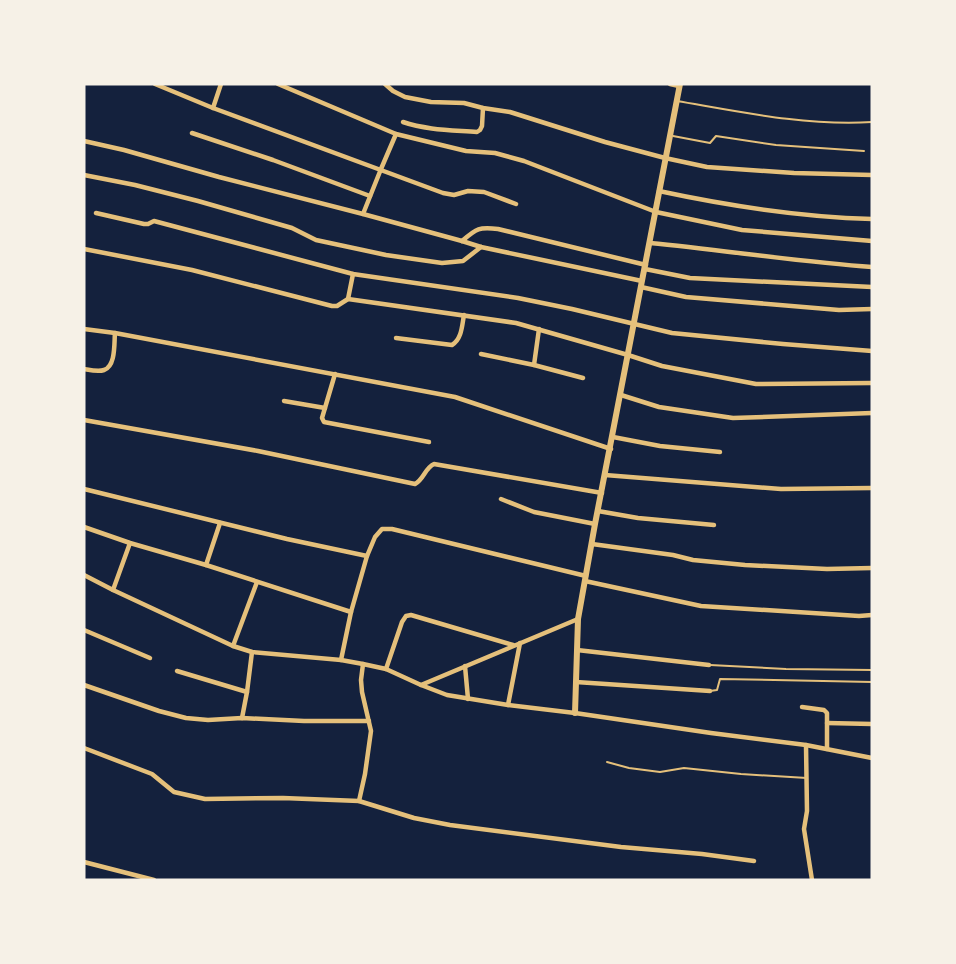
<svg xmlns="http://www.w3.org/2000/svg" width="956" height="964" font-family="Quicksand,sans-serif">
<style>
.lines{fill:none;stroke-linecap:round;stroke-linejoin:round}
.service{stroke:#e5c07b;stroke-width:2}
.minor{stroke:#e5c07b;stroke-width:4.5}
.tertiary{stroke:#e5c07b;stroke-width:6}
</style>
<rect width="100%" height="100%" fill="#14213d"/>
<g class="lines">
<!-- service -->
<g class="service">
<path d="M677,101C741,112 806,126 872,122"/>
<polyline points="673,136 710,143 716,136 776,145 864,151"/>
<polyline points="710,665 786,669 872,670"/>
<polyline points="710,691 717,690 720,679 872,682"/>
<polyline points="607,762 629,768 660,772 684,768 741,774 807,778"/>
</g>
<!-- minor -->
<g class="minor">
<polyline points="155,84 213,108 443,193 454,195 468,191 484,192 516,204"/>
<polyline points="278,84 396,134 466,151 495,153 524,161 656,212 742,230 872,241"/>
<polyline points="385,84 393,91 405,97 431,102 464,103 483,108 510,112 605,142 665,158 707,167 794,173 872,175"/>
<polyline points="670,84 679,86"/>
<polyline points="213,108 221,84"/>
<path d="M403,122C426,130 452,130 477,132L480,130L482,126L483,108"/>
<polyline points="192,133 273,160 370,196"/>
<polyline points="84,141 124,150 219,177 363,214 462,241 481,247 642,281"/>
<polyline points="84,175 135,185 198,201 292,228 316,240 386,255 442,263 463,261 481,247"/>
<path d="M659,191C729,206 801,217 872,219"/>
<polyline points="96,213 144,224 148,224 154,221 353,274 518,298 572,309 672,333 783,344 872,351"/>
<polyline points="363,214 381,169 396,134"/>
<path d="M462,241C477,228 479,227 498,229L646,265"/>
<path d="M650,243C724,250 798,262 872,267"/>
<polyline points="84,249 192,270 332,306 337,306 348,299 516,323 628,355 662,366 756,384 872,383"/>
<polyline points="645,269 690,278 872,287"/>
<polyline points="641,287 686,297 839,310 872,309"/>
<polyline points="348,299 353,274"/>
<polyline points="84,329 115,333 455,397 611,449"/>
<path d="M396,338L452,345C462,339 462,325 464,315"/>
<polyline points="481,354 534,365 583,378"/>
<polyline points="534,365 539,329"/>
<path d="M84,369C90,370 98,372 104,370C116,366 114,343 115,333"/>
<polyline points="335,374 322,418 324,422 429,442"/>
<polyline points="621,395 659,407 733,418 872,413"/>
<polyline points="284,401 325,408"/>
<path d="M84,420L258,451L415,484C424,479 425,468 434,464L602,493"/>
<polyline points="613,437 660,446 720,452"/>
<polyline points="605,475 781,489 872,488"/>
<polyline points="84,489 287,539 367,556"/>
<polyline points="501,499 534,512 595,524"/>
<polyline points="598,511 638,518 714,525"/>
<polyline points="84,527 130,543 206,565 351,612"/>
<polyline points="592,544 673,555 693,560 745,565 827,569 872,568"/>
<polyline points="206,565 220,523"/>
<polyline points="84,575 113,590 233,646 252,652 341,660 363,664 386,669 421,685 578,619"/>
<polyline points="585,581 701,606 859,616 872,615"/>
<polyline points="113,590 130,543"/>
<polyline points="84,630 150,658"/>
<polyline points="233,646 257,582"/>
<polyline points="577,650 709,665"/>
<polyline points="341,660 351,612 367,556 375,537 382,529 392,529 586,576"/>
<polyline points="465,666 468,699"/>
<polyline points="386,669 402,622 406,616 411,615 513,645"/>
<polyline points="177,671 247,692"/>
<polyline points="576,682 710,691"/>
<polyline points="84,685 159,711 186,718 208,720 242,718 304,721 369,721"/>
<polyline points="421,685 447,695 508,705 575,713 711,733 806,745 872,758"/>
<polyline points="508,705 520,643"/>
<polyline points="802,707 824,710 827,713 827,749"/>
<polyline points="242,718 247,692 252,652"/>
<polyline points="827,723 872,724"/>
<polyline points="806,745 807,811 804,829 812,880"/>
<polyline points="84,748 152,774 174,792 205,799 283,798 359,801 414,818 450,825 621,847 702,854 754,861"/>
<polyline points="359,801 365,774 371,731 362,692 361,680 363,664"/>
<polyline points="84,862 154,880"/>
</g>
<!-- tertiary -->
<polyline class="tertiary" points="575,713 578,619 595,524 680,84"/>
</g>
<!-- border -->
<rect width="956" height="964" fill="none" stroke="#f6f1e7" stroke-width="171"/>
</svg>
